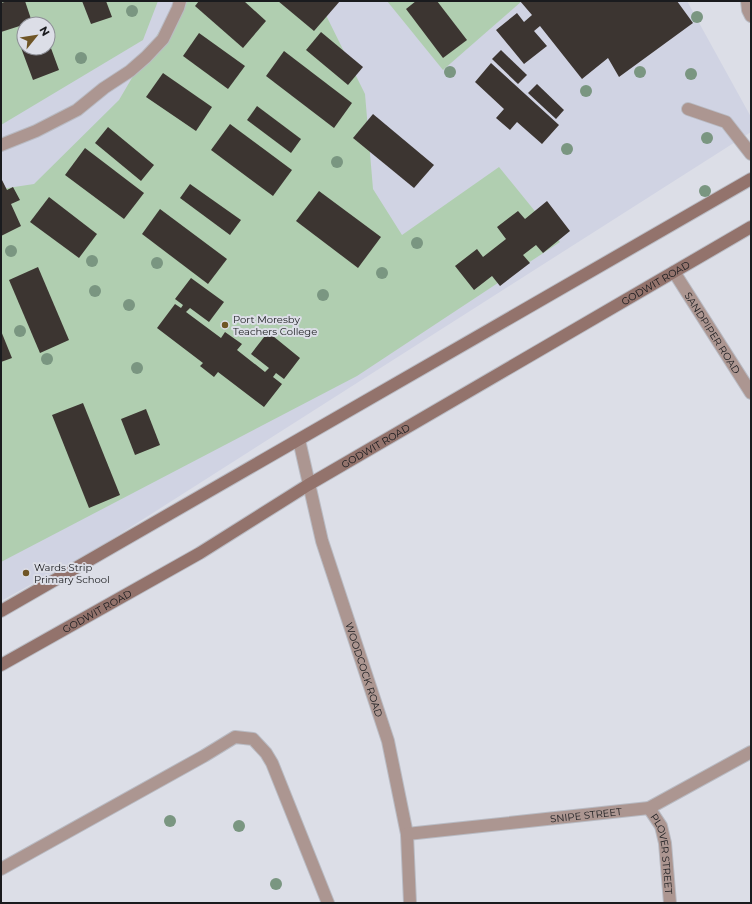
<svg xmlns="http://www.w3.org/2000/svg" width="752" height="904" font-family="Montserrat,sans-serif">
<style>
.built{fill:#d0d3e3;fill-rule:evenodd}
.green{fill:#b0ceb0;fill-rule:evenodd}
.building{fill:#3c3531}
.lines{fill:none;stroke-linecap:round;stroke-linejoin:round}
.street-casing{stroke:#b9bbc3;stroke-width:14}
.secondary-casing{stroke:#b9bbc3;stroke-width:14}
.street{stroke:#ac9691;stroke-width:12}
.secondary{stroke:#93736c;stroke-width:12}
.tree{fill:#7a9681}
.poi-dot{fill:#6f5526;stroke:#dcdee7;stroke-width:1.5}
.labels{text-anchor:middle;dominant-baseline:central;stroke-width:4;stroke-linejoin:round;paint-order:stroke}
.street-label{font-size:10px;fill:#1a1b1e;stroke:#dcdee7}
.poi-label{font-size:10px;fill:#1a1b1e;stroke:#dcdee7;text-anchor:start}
</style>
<rect width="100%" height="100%" fill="#dcdee7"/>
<!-- built -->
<path class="built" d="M1,1H687L751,117V132L101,546L1,601ZM24,24H48V48H24Z"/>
<!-- green -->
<g class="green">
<path d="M1,1H158L143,40L1,125ZM24,24H48V48H24Z"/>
<polygon points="177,1 319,1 365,94 373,189 402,235 499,167 560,242 357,376 1,562 1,189 34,184 119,100"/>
<polygon points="387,1 522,1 443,70"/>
</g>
<!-- building -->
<g class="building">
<polygon points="8,1 25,1 32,22 1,32 1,3"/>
<polygon points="82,1 106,1 112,17 91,24"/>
<polygon points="199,1 244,1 266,21 243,48 195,6"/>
<polygon points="278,1 340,1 314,31"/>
<polygon points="416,1 437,1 467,40 443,58 406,9"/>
<polygon points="520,1 677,1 693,23 619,77 608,58 582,79 540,26 534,31 547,46 524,64 496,30 517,13 524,22 532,15"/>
<polygon points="321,32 363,67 348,85 306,50"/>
<polygon points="199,33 245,66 228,89 183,56"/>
<polygon points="48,40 59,70 33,80 20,45 24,43 24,48 48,48"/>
<polygon points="501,50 527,75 518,84 492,59"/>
<polygon points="284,51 352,103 334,128 266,76"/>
<polygon points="491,63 559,125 542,144 517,122 510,130 496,118 504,109 475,82"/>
<polygon points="163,73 212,107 196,131 146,97"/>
<polygon points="537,84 564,110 556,119 528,93"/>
<polygon points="257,106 301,139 291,153 247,120"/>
<polygon points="373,114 434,165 414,188 353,138"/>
<polygon points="230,124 292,170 273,196 211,150"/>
<polygon points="108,127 154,165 141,181 95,143"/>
<polygon points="85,148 144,193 124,219 65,175"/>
<polygon points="1,178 7,190 13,187 20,200 11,204 21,226 1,236"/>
<polygon points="190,184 241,220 230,235 180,198"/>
<polygon points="319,191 381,237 358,268 296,221"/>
<polygon points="49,197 97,234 79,258 30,222"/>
<polygon points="547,201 570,231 543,253 536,245 523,255 530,263 500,286 492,276 474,290 455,266 477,249 483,257 506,239 497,227 518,211 525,219"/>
<polygon points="160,209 227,259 208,284 142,234"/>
<polygon points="38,267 69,340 40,353 9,280"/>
<polygon points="191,278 224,302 209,322 190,308 186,312 221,338 225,332 242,344 237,350 265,372 269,368 251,354 268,332 300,358 284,379 276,373 273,377 282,384 264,407 218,372 214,377 200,366 203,363 157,328 175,304 181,308 183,305 175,299"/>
<polygon points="1,331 12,358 1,362"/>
<polygon points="83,403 120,495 89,508 52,415"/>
<polygon points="146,409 160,445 135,455 121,419"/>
</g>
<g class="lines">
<defs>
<g id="street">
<polyline points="747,1 748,10 751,16"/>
<polyline points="688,109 726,122 751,154"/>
<polyline points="1,145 36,131 77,110 104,88 130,71 146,57 163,39 178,8 180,1"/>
<path id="s1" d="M674,272L751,393"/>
<path id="s2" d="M299,440L322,541L388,741L407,834L410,903"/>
<path id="s3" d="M649,808L661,826L665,843L670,903"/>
<path id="s4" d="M407,834L649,808L751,752"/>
<polyline points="1,869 204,756 235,737 253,739 266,753 272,763 328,903"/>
</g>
<g id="secondary">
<polyline points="1,611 751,179"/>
<path id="s5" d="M1,665L200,553L308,485L751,227"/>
</g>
</defs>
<!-- street casing -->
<use href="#street" class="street-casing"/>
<!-- secondary casing -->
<use href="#secondary" class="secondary-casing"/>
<!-- street -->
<use href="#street" class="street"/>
<!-- secondary -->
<use href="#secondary" class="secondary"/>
</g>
<!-- trees -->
<g class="tree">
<circle cx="132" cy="11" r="6"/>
<circle cx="697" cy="17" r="6"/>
<circle cx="81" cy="58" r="6"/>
<circle cx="450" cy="72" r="6"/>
<circle cx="640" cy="72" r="6"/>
<circle cx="691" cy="74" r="6"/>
<circle cx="586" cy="91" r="6"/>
<circle cx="707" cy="138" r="6"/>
<circle cx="567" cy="149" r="6"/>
<circle cx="337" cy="162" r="6"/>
<circle cx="705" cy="191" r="6"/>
<circle cx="417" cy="243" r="6"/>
<circle cx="11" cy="251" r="6"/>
<circle cx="92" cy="261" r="6"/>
<circle cx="157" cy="263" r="6"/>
<circle cx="382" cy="273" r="6"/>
<circle cx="95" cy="291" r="6"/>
<circle cx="323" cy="295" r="6"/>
<circle cx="129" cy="305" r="6"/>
<circle cx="20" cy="331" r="6"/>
<circle cx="47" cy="359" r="6"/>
<circle cx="137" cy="368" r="6"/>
<circle cx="170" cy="821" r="6"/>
<circle cx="239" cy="826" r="6"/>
<circle cx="276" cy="884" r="6"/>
</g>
<!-- markers -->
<g class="poi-dot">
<circle cx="225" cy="325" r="4"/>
<circle cx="26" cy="573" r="4"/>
</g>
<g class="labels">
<!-- street labels -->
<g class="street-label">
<text stroke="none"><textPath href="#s5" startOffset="758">GODWIT ROAD</textPath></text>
<text stroke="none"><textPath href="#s1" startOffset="72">SANDPIPER ROAD</textPath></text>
<text stroke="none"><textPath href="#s5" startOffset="434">GODWIT ROAD</textPath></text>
<text stroke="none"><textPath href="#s5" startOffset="110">GODWIT ROAD</textPath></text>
<text stroke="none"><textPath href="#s2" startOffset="239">WOODCOCK ROAD</textPath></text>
<text stroke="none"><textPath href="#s4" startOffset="180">SNIPE STREET</textPath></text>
<text stroke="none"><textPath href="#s3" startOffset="49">PLOVER STREET</textPath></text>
</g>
<!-- poi labels -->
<g class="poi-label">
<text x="233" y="319">Port Moresby<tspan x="233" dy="12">Teachers College</tspan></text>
<text x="34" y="567">Wards Strip<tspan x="34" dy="12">Primary School</tspan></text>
</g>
</g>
<!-- border -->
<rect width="752" height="904" fill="none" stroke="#1a1b1e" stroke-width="4"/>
<!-- north arrow -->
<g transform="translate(36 36) rotate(60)"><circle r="19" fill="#dcdee7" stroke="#8e9097"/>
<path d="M0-3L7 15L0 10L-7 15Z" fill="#6f5526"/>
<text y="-6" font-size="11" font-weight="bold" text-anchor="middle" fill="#1a1b1e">N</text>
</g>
</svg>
